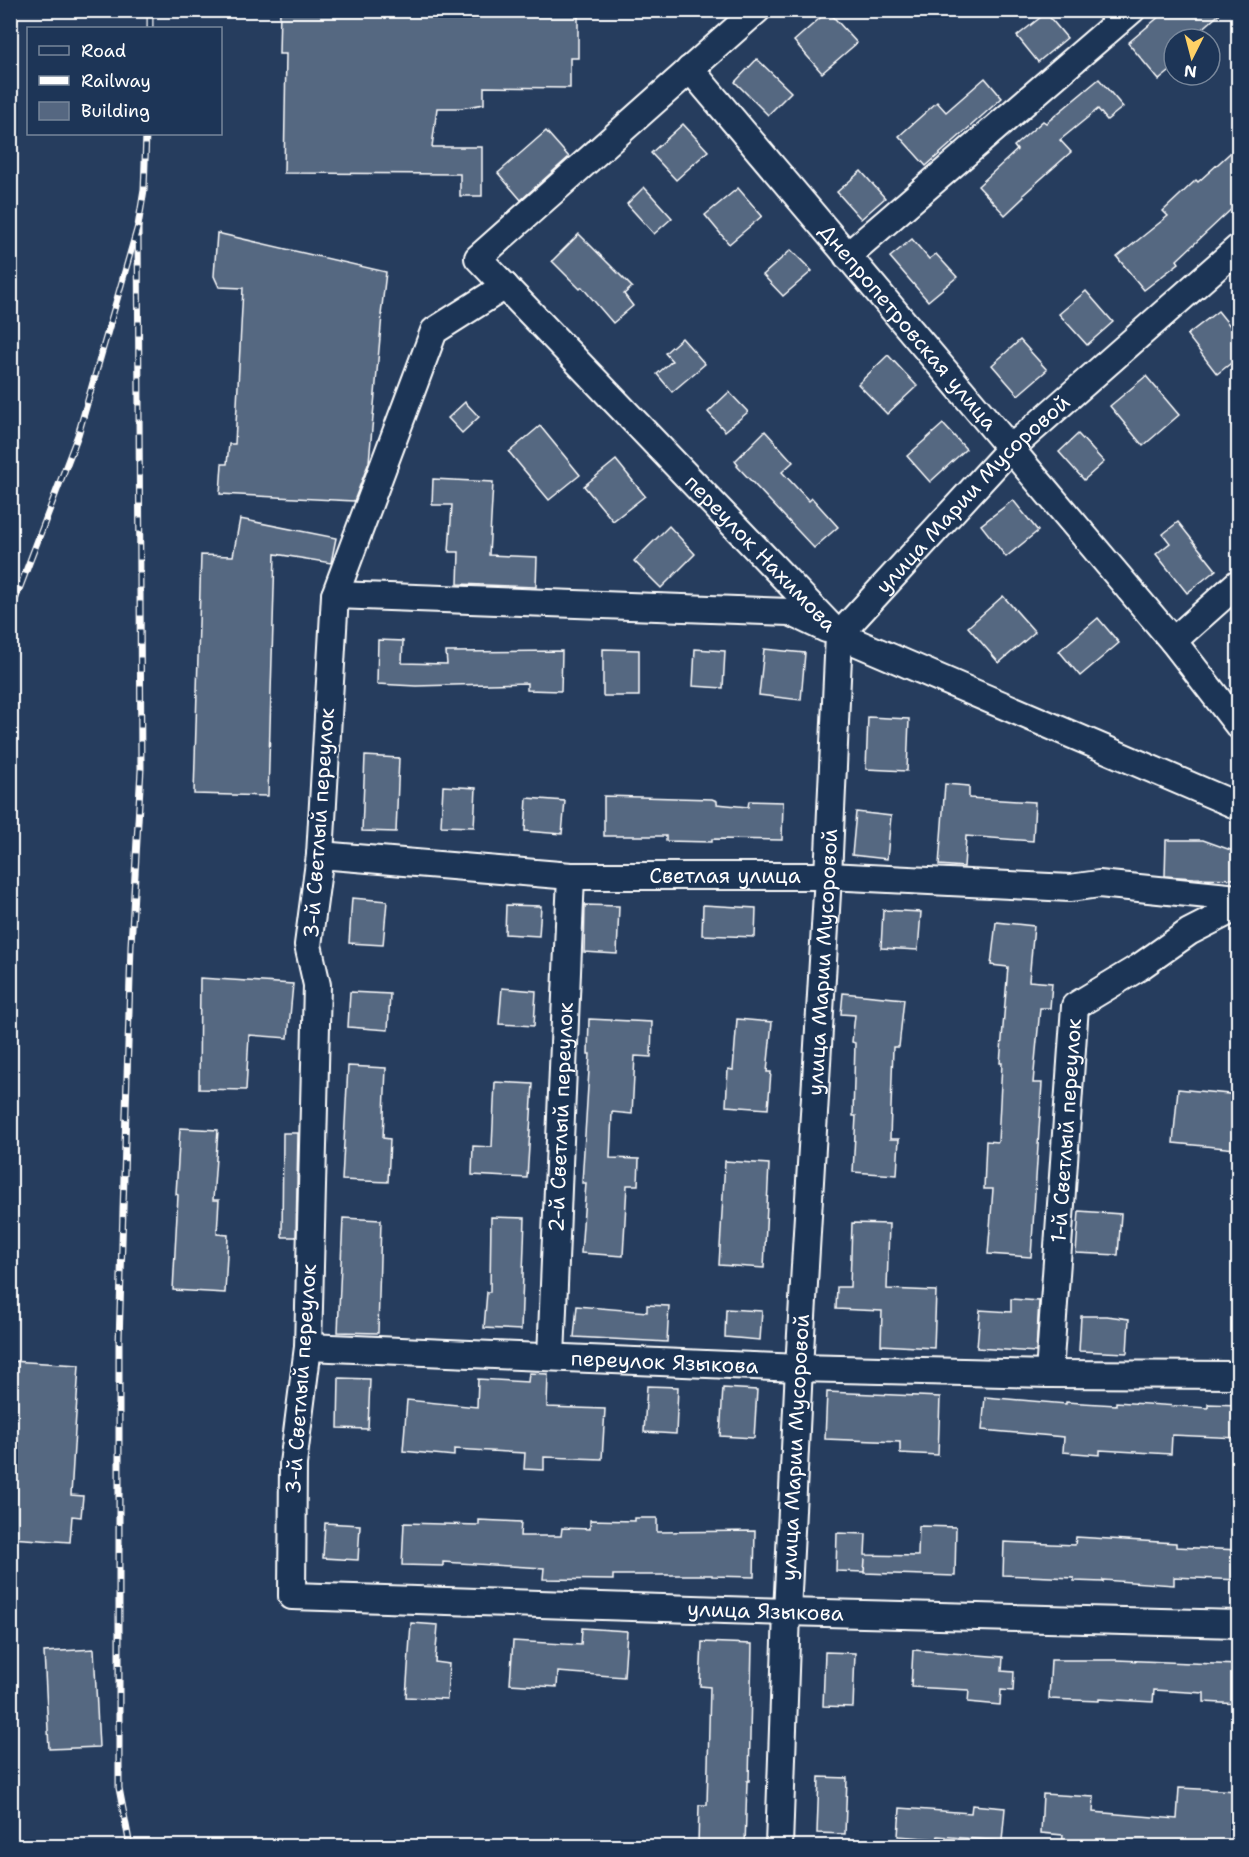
<svg xmlns="http://www.w3.org/2000/svg" width="1249" height="1857" font-family="'Shantell Sans',sans-serif">
<style>
.building{fill:#556781;stroke:#fff;stroke-width:1.5}
.lines{fill:none;stroke-linecap:round;stroke-linejoin:round}
.minor-casing{stroke:#fff;stroke-width:30}
.minor{stroke:#1d3557;stroke-width:26}
.rail-casing{stroke:#fff;stroke-width:7}
.rail{stroke:#1d3557;stroke-width:4.5;stroke-dasharray:14;stroke-linecap:butt}
.labels{text-anchor:middle;dominant-baseline:central;stroke-width:4.5;stroke-linejoin:round;paint-order:stroke}
.street-label{font-size:21px;fill:#fff;stroke:#1d3557}
</style>
<rect width="100%" height="100%" fill="#263d5e"/>
<filter id="ink" filterUnits="userSpaceOnUse"><feTurbulence type="fractalNoise" baseFrequency=".0167" numOctaves="2"/><feDisplacementMap in="SourceGraphic" scale="12" xChannelSelector="R" yChannelSelector="G"/><feConvolveMatrix kernelMatrix="1 2 1 2 8 2 1 2 1" color-interpolation-filters="sRGB"/></filter>
<g filter="url(#ink)">
<!-- building -->
<g class="building">
<polygon points="280,10 578,10 578,58 570,58 570,88 484,87 484,104 461,108 437,108 432,147 482,147 482,196 460,196 460,174 284,173 286,54 279,54"/>
<polygon points="1167,10 1224,10 1191,39 1174,39 1174,68 1159,80 1128,43"/>
<polygon points="828,11 857,43 822,73 794,41"/>
<polygon points="1046,13 1067,38 1038,62 1017,36"/>
<polygon points="757,59 791,92 768,115 735,82"/>
<polygon points="985,78 1002,98 926,166 899,136 937,102 946,112"/>
<polygon points="1099,79 1123,107 1107,120 1098,109 1060,140 1071,152 1023,195 1024,197 1005,215 978,186 1017,150 1014,146 1043,121 1046,123"/>
<polygon points="683,124 708,151 676,180 651,153"/>
<polygon points="546,131 569,157 521,200 498,173"/>
<polygon points="1239,145 1239,202 1177,260 1179,263 1144,290 1117,257 1168,216 1163,211 1196,180 1198,182"/>
<polygon points="861,171 885,198 861,219 837,192"/>
<polygon points="644,187 672,218 654,234 627,204"/>
<polygon points="738,188 762,216 729,244 705,215"/>
<polygon points="217,233 386,272 381,315 382,315 369,462 354,501 220,494 222,464 227,464 229,444 235,444 243,288 219,287 214,276"/>
<polygon points="579,234 632,287 624,294 633,306 613,323 582,287 580,289 552,261"/>
<polygon points="912,239 929,259 936,254 957,277 928,301 890,257"/>
<polygon points="791,250 812,271 783,296 763,275"/>
<polygon points="1086,291 1113,322 1087,345 1059,314"/>
<polygon points="1218,311 1239,337 1239,357 1217,374 1187,335"/>
<polygon points="682,338 705,364 672,392 657,374 672,361 665,353"/>
<polygon points="1020,340 1047,370 1018,395 992,365"/>
<polygon points="888,355 917,386 887,414 858,384"/>
<polygon points="1146,376 1179,415 1143,446 1110,406"/>
<polygon points="729,392 748,412 725,431 708,412"/>
<polygon points="465,402 479,417 462,433 448,418"/>
<polygon points="943,424 966,449 930,482 907,456"/>
<polygon points="540,426 580,475 549,500 509,452"/>
<polygon points="765,431 793,462 782,472 809,501 812,498 838,527 814,548 737,466 738,465 735,461"/>
<polygon points="1078,434 1104,462 1084,480 1059,452"/>
<polygon points="616,460 645,496 613,521 584,486"/>
<polygon points="433,479 493,482 489,555 537,557 536,587 458,584 459,552 449,552 452,505 432,505"/>
<polygon points="1013,500 1038,531 1006,557 981,525"/>
<polygon points="240,519 336,538 331,563 275,554 268,796 194,794 201,555 233,556"/>
<polygon points="1178,522 1216,570 1187,593 1156,554 1170,543 1163,534"/>
<polygon points="669,526 695,554 661,588 634,561"/>
<polygon points="1003,596 1035,632 999,663 968,627"/>
<polygon points="1098,618 1119,643 1080,676 1059,651"/>
<polygon points="378,640 403,641 402,663 447,664 446,652 562,651 561,691 527,690 527,683 416,686 377,684"/>
<polygon points="603,649 639,650 639,696 603,696"/>
<polygon points="695,649 725,651 723,688 693,686"/>
<polygon points="764,649 805,653 801,700 759,695"/>
<polygon points="868,717 909,719 907,771 866,769"/>
<polygon points="365,756 399,758 396,832 362,831"/>
<polygon points="945,784 969,786 969,798 1035,802 1033,841 966,836 964,867 939,865"/>
<polygon points="443,786 476,788 474,827 441,826"/>
<polygon points="604,796 712,799 717,801 717,804 748,807 749,801 783,802 782,840 712,839 712,842 666,841 666,836 604,836"/>
<polygon points="527,798 565,801 562,834 525,831"/>
<polygon points="856,812 891,816 887,859 852,855"/>
<polygon points="1166,840 1203,840 1239,853 1239,879 1194,878 1165,876"/>
<polygon points="352,898 387,901 383,945 349,943"/>
<polygon points="506,905 541,906 539,936 505,934"/>
<polygon points="585,905 619,906 617,954 584,952"/>
<polygon points="703,905 756,908 755,937 702,935"/>
<polygon points="883,910 921,912 918,950 881,948"/>
<polygon points="996,922 1034,926 1029,981 1052,983 1050,1008 1040,1008 1033,1083 1042,1083 1031,1257 988,1254 993,1189 984,1189 986,1141 998,1142 1002,1063 1000,1063 1008,967 991,965"/>
<polygon points="200,978 293,984 288,1038 249,1035 246,1090 199,1089"/>
<polygon points="502,988 536,991 534,1026 499,1024"/>
<polygon points="350,992 390,994 388,1030 348,1027"/>
<polygon points="843,993 904,999 899,1047 893,1047 890,1139 899,1139 897,1175 853,1172 856,1116 853,1116 855,1043 852,1042 855,1015 841,1014"/>
<polygon points="589,1019 652,1022 651,1057 635,1056 632,1114 612,1112 610,1158 639,1159 638,1185 627,1185 623,1256 581,1253 586,1183 582,1183 590,1054 588,1054"/>
<polygon points="737,1019 772,1022 767,1072 771,1072 768,1109 726,1106 728,1069 733,1070"/>
<polygon points="348,1066 386,1068 383,1138 390,1139 388,1182 342,1180"/>
<polygon points="495,1082 533,1084 527,1178 472,1175 473,1146 492,1147"/>
<polygon points="1178,1089 1239,1095 1236,1149 1173,1143"/>
<polygon points="180,1128 218,1130 213,1200 219,1200 217,1234 228,1235 225,1293 173,1290 178,1195 176,1194"/>
<polygon points="283,1133 298,1133 296,1237 282,1237"/>
<polygon points="725,1161 769,1164 764,1268 719,1265"/>
<polygon points="1079,1211 1121,1214 1118,1255 1076,1253"/>
<polygon points="491,1217 525,1218 521,1330 484,1328 487,1292 490,1292"/>
<polygon points="343,1218 381,1220 378,1333 338,1332"/>
<polygon points="852,1223 889,1224 887,1289 936,1291 934,1348 881,1345 882,1311 836,1309 837,1287 850,1287"/>
<polygon points="1011,1299 1039,1301 1036,1352 977,1348 980,1310 1011,1312"/>
<polygon points="647,1305 669,1306 667,1342 574,1337 577,1306 647,1312"/>
<polygon points="726,1309 762,1311 760,1340 725,1337"/>
<polygon points="1081,1316 1107,1316 1129,1319 1127,1353 1079,1351"/>
<polygon points="10,1361 79,1365 71,1495 83,1496 81,1517 72,1516 70,1542 10,1538"/>
<polygon points="529,1373 548,1374 547,1407 605,1409 602,1459 544,1457 544,1470 524,1469 525,1453 454,1449 454,1456 403,1451 407,1400 477,1407 478,1379 528,1382"/>
<polygon points="339,1378 370,1379 368,1429 338,1428"/>
<polygon points="647,1386 678,1387 676,1434 644,1432"/>
<polygon points="723,1388 757,1390 754,1438 720,1436"/>
<polygon points="827,1392 940,1397 938,1455 900,1453 900,1442 825,1439"/>
<polygon points="985,1397 1066,1404 1066,1402 1116,1405 1116,1402 1208,1408 1208,1404 1239,1405 1239,1438 1172,1435 1171,1454 1100,1450 1100,1455 1063,1452 1064,1437 982,1430"/>
<polygon points="635,1518 657,1518 657,1532 755,1531 754,1577 712,1576 712,1575 613,1575 613,1580 543,1579 544,1568 443,1562 443,1566 402,1565 404,1523 479,1525 479,1520 521,1522 520,1536 561,1536 562,1528 590,1529 590,1520 635,1521"/>
<polygon points="325,1523 360,1525 358,1560 323,1558"/>
<polygon points="919,1526 956,1527 955,1576 864,1573 865,1559 864,1572 836,1571 837,1533 866,1534 865,1555 918,1556"/>
<polygon points="1076,1537 1176,1543 1176,1547 1239,1550 1239,1580 1174,1577 1174,1585 1103,1580 1103,1582 1074,1581 1074,1578 1003,1575 1004,1542 1075,1545"/>
<polygon points="411,1623 438,1625 435,1662 449,1664 447,1699 406,1697"/>
<polygon points="582,1628 627,1631 624,1677 558,1672 557,1687 510,1684 513,1641 581,1645"/>
<polygon points="702,1642 752,1644 749,1781 747,1781 745,1846 698,1846 699,1805 707,1805 710,1687 700,1686"/>
<polygon points="94,1649 99,1747 49,1749 44,1652"/>
<polygon points="913,1650 1003,1657 1002,1671 1014,1672 1013,1691 1001,1690 1000,1705 968,1702 969,1690 911,1687"/>
<polygon points="825,1652 855,1653 853,1707 823,1706"/>
<polygon points="1051,1660 1117,1660 1239,1665 1239,1704 1204,1702 1204,1693 1154,1690 1153,1702 1099,1699 1099,1701 1049,1699"/>
<polygon points="819,1777 847,1778 845,1834 817,1833"/>
<polygon points="1179,1788 1239,1791 1239,1846 1126,1846 1091,1844 1091,1846 1062,1846 1063,1835 1041,1833 1043,1794 1094,1797 1093,1812 1177,1819"/>
<polygon points="972,1805 1005,1808 1002,1841 938,1836 937,1839 898,1836 900,1808 971,1813"/>
</g>
<g class="lines">
<defs>
<g id="minor">
<path id="s1" d="M757,10L478,258L839,635L1238,806"/>
<path id="s2" d="M690,69L1173,641L1238,725"/>
<polyline points="847,256 1132,10"/>
<path id="s3" d="M505,286L434,331L335,595L320,855L308,945L317,985L308,1347L293,1464L292,1596L787,1612L1238,1624"/>
<polyline points="335,595 790,612 826,629"/>
<polyline points="1173,641 1238,583"/>
<path id="s4" d="M320,855L571,876H828L1070,888L1099,884L1238,898"/>
<path id="s5" d="M308,1347L799,1368L1049,1374L1238,1375"/>
<path id="s6" d="M551,1357L571,876"/>
<path id="s7" d="M1049,1374L1075,1006L1138,968L1189,932L1238,907"/>
<path id="s8" d="M779,1846L787,1612L799,1368L828,876L839,635L1010,449L1238,248"/>
</g>
</defs>
<!-- minor casing -->
<use href="#minor" class="minor-casing"/>
<!-- minor -->
<use href="#minor" class="minor"/>
<defs>
<g id="rail">
<polyline points="150,28 150,10"/>
<polyline points="10,613 78,435 138,226 144,190 146,134"/>
<polyline points="130,1846 119,1788 119,1342 131,945 141,769 138,226"/>
</g>
</defs>
<!-- rail casing -->
<use href="#rail" class="rail-casing"/>
<!-- rail -->
<use href="#rail" class="rail"/>
</g>
</g>
<g class="labels">
<!-- street labels -->
<g class="street-label">
<text stroke="none"><textPath href="#s2" startOffset="338">Днепропетровская улица</textPath></text>
<text stroke="none"><textPath href="#s8" startOffset="1407">улица Марии Мусоровой</textPath></text>
<text stroke="none"><textPath href="#s1" startOffset="782">переулок Нахимова</textPath></text>
<text transform="translate(319 823) rotate(-86)">3-й Светлый переулок</text>
<text stroke="none"><textPath href="#s4" startOffset="406">Светлая улица</textPath></text>
<text stroke="none"><textPath href="#s8" startOffset="885">улица Марии Мусоровой</textPath></text>
<text stroke="none"><textPath href="#s6" startOffset="240">2-й Светлый переулок</textPath></text>
<text stroke="none"><textPath href="#s7" startOffset="244">1-й Светлый переулок</textPath></text>
<text stroke="none"><textPath href="#s5" startOffset="357">переулок Языкова</textPath></text>
<text transform="translate(301 1379) rotate(-86)">3-й Светлый переулок</text>
<text stroke="none"><textPath href="#s8" startOffset="399">улица Марии Мусоровой</textPath></text>
<text stroke="none"><textPath href="#s3" startOffset="1844">улица Языкова</textPath></text>
</g>
</g>
<!-- margin -->
<rect width="1249" height="1857" fill="none" stroke="#1d3557" stroke-width="36"/>
<rect x="18" y="18" width="1213" height="1821" fill="none" stroke="#fff" stroke-width="2" filter="url(#ink)"/>
<!-- legend -->
<rect x="27" y="27" width="195" height="108" fill="#1d3557" stroke="#77869a" stroke-width="1.5"/>
<rect x="39" y="46" width="30" height="9" fill="#1d3557" stroke="#77869a" stroke-width="1.5"/>
<text x="81" y="57" font-size="18" fill="#ffffff">Road</text>
<rect x="39" y="76" width="30" height="9" fill="#ffffff" stroke="#77869a" stroke-width="1.5"/>
<text x="81" y="87" font-size="18" fill="#ffffff">Railway</text>
<rect x="39" y="102" width="30" height="18" fill="#556781" stroke="#77869a" stroke-width="1.5"/>
<text x="81" y="117" font-size="18" fill="#ffffff">Building</text>
<!-- north arrow -->
<g transform="translate(1192 57) rotate(186)"><circle r="28" fill="#1d3557" stroke="#77869a" stroke-width="1.5"/>
<path d="M0-4.5L10 22L0 15L-10 22Z" fill="#ffd166"/>
<text y="-9" font-size="16" font-weight="bold" text-anchor="middle" fill="#ffffff">N</text>
</g>
</svg>
